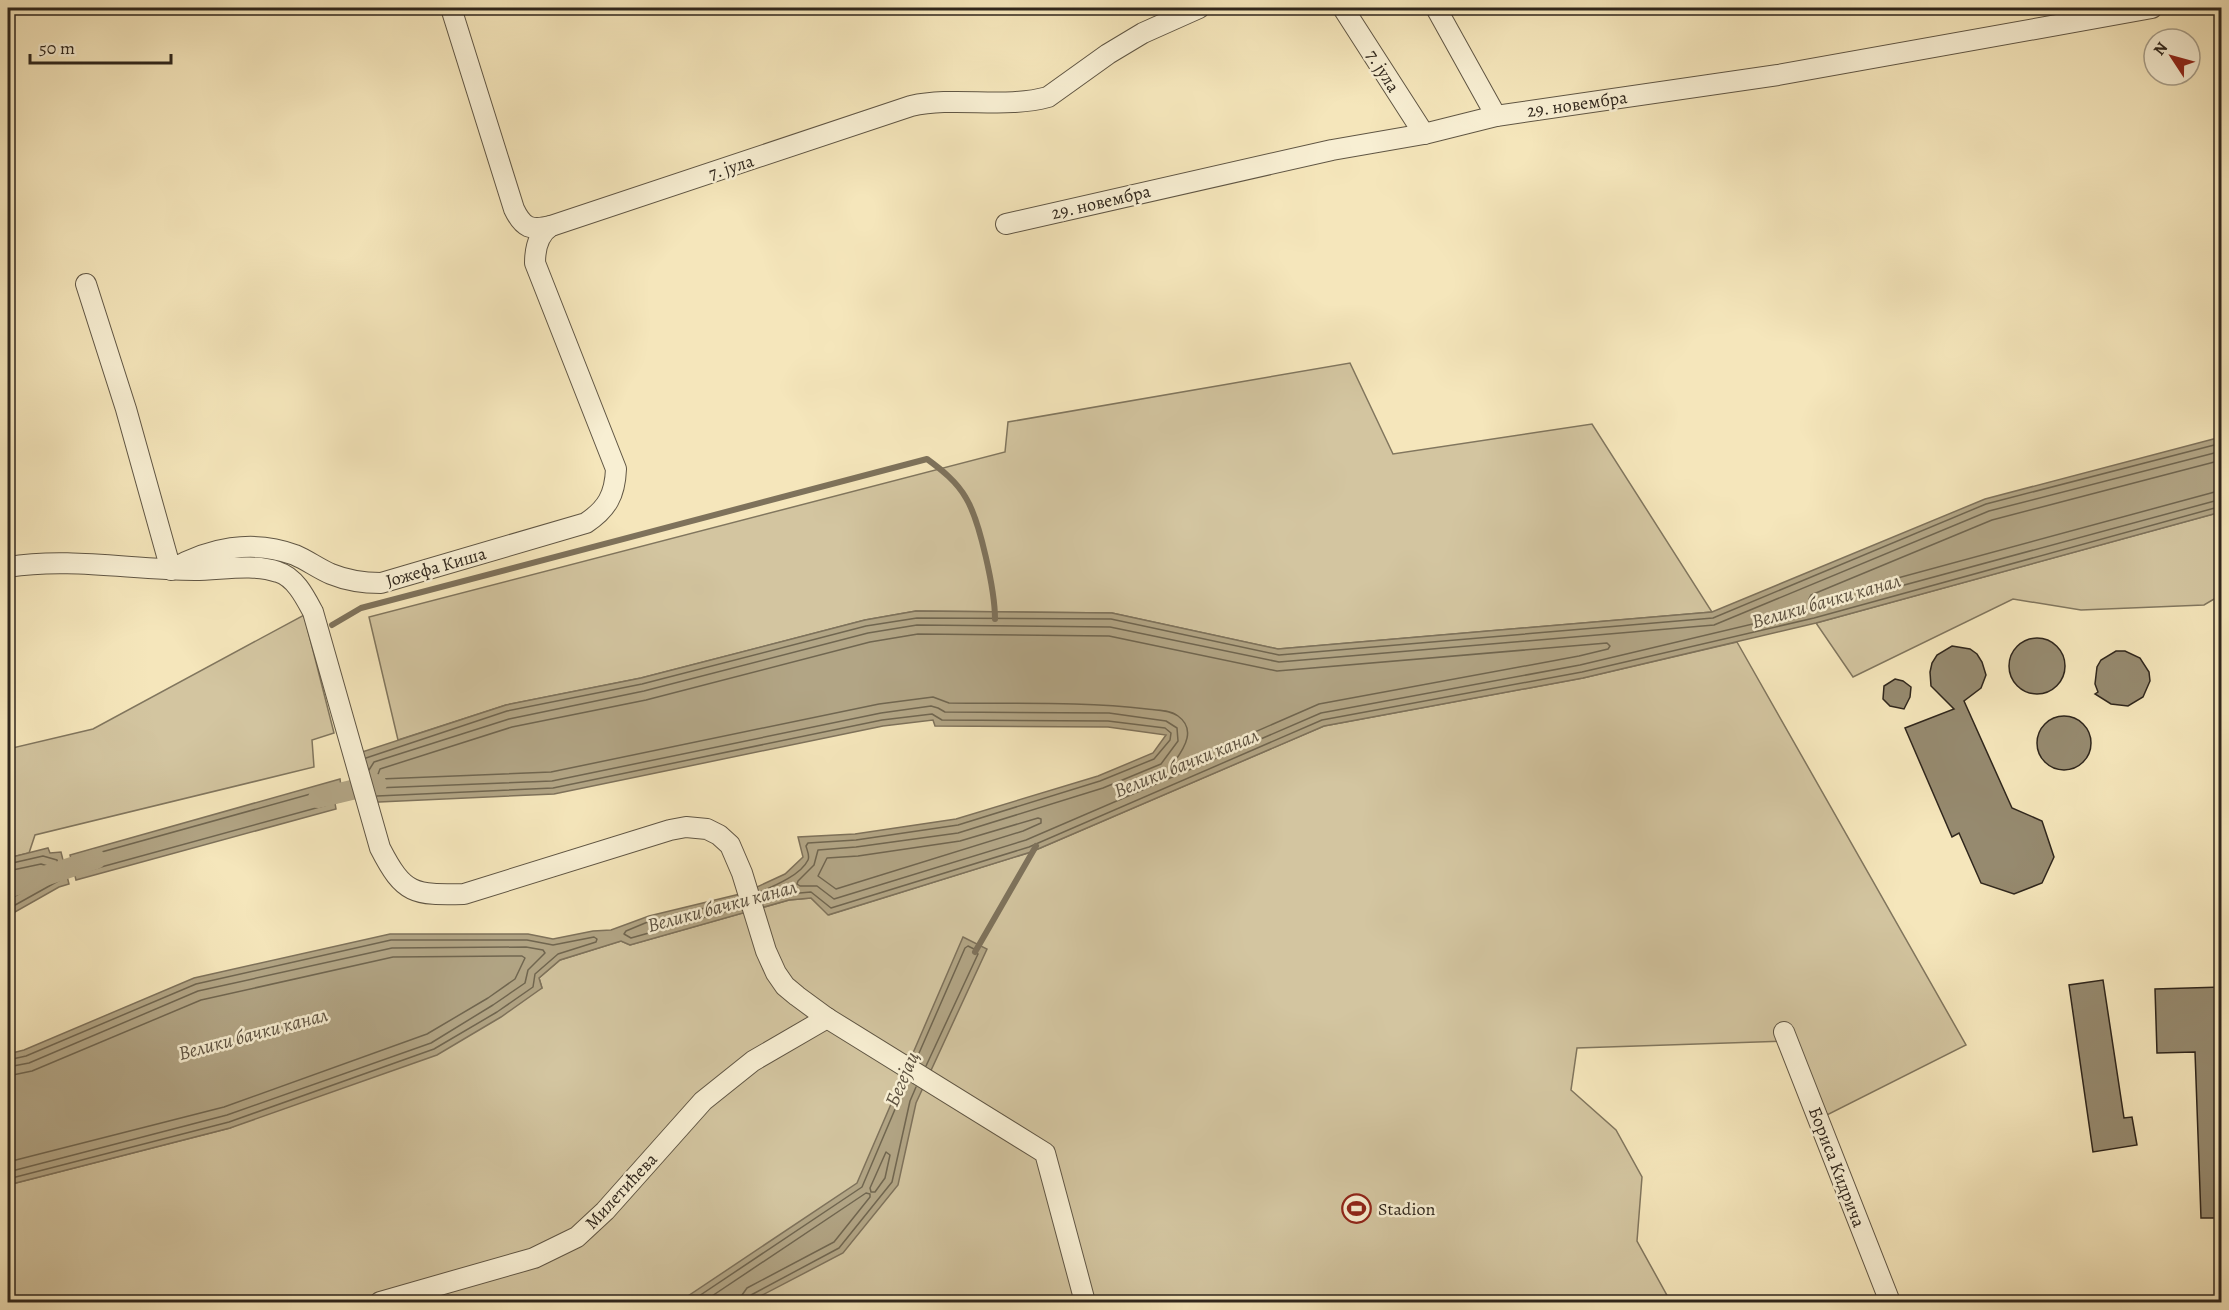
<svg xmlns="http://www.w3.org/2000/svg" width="2229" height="1310" font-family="Alegreya,serif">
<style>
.green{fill:#d3c5a0;stroke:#81765e;stroke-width:1.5}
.water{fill:#b2a585;stroke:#7e725b;stroke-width:1.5}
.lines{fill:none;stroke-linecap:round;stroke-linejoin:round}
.shore{stroke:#706650;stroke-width:1.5}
.stream{stroke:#7e725b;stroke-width:6}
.canal{stroke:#b2a585;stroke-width:20}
.building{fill:#968a6f;stroke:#2f261c;stroke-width:1.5}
.minor-casing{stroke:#605644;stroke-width:22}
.minor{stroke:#f8efd3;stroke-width:20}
.labels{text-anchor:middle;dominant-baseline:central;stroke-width:5;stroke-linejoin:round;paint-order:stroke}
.street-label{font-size:18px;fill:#2f261c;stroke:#f8efd3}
.poi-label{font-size:18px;fill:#2f261c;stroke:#f8efd3;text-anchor:start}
.water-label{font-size:20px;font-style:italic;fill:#5d5241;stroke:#f8efd3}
</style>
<rect width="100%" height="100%" fill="#f5e6bb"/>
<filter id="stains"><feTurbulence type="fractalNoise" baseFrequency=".00333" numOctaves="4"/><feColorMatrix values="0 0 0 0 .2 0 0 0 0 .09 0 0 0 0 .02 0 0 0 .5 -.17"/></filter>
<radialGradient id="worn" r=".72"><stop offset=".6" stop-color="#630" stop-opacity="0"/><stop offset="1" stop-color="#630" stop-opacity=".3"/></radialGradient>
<!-- green -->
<g class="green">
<polygon points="1350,363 1393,454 1592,424 1712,612 1278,649 1112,613 916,611 865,620 641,678 506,705 398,740 369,617 1005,452 1008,422"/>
<polygon points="2221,512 2221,595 2204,605 2081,610 2013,599 1853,677 1816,623"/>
<polygon points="304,615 334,733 312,740 314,767 35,835 29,853 8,858 8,749 93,729"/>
<polygon points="1737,642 1966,1045 1817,1120 1785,1041 1577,1048 1571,1090 1616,1130 1642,1177 1637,1241 1669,1299 1663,1302 8,1302 8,1185 230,1128 542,988 539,978 560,960 621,941 630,945 789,900 811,898 829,915 1031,852 1324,726 1583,678"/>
</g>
<!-- water -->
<g class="water">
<polygon points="2221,437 2221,512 1816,623 1583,678 1324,726 1031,852 828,915 811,898 789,900 630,945 621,941 560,960 539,978 542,988 501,1017 437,1055 230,1128 8,1185 8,1054 24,1050 194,978 390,934 528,934 553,939 593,931 611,930 649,916 744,893 785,874 803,857 798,837 855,834 956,819 1098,776 1153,753 1166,735 1108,727 935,726 933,720 883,726 554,794 379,802 359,804 362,752 506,705 641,678 865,620 916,611 1112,613 1278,649 1712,612 1985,499"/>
<polygon points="340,779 343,801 335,803 336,809 76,880 70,855"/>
<polygon points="48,848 50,853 61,852 69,884 59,887 8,916 8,858"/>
<polygon points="963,937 987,949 916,1103 898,1185 843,1253 749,1302 679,1302 857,1183"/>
</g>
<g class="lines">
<!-- shore -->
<g class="shore">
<polyline points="2222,460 1992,520 1811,595 1809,599 1813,601 2222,490"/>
<path d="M918,634L1109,636L1277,671L1607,643L1610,646L1608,649L1579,656L1319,704L1179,765L1175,761C1185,747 1196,729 1178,716C1170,710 1157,710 1147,709C1081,701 1015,704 949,703L933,697L879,704L551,772L380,779L377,777L380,769L512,727L646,700L870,642Z"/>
<polyline points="366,758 507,711 642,684 866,626 917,618 1111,619 1279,655 1713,618 1986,504 2222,443"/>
<polyline points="369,770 374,762 509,719 644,691 868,633 917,625 1110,627 1279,662 1714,625 1989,511 2222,451"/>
<polygon points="332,788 335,789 336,795 327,805 83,872 80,870 78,861 80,858"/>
<polyline points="375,788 552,781 881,713 931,706 938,708 945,712 1109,713 1166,721 1177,728 1178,741 1161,764 1103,788 958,833 856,847 818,850 814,865 798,881 797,884 800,886 817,886 834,899 1026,840 1321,713 1580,665 1812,610 2222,499"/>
<path d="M377,796L553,788L882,720L932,714L942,720L1108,721L1165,728L1171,733L1170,740L1154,759L1100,781L958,825L856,840L808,843L806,846C807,850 810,856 808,860C801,875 774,886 760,892"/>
<polygon points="1038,818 1041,819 1041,823 1023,831 836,889 818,876 827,858 858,856 960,841"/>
<polyline points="8,864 43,856 57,860 61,877 60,880 8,909"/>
<polyline points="8,871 41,864 51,867 53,873 51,876 8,900"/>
<polyline points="739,900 650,921 626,931 624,934 631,938 741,907"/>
<polyline points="762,901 788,894 811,892 831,908 1029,847 1322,720 1582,672 1814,618 2222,506"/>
<polyline points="8,1060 26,1056 196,984 391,940 527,940 553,945 594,937 597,939 596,942 558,954 535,974 533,987 497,1012 434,1049 229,1122 8,1179"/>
<polyline points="916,1060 965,948 968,946 976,950 978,954 926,1066"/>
<polyline points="8,1067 29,1063 198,991 392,948 526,947 543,950 545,953 528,970 525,983 493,1005 431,1043 227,1115 8,1172"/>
<polyline points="8,1076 32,1071 201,1000 393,957 522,956 525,958 515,979 488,998 427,1034 224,1107 8,1162"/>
<polygon points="886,1152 890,1155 885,1178 875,1192 871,1192 870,1188"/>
<polyline points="690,1302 862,1187 907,1081"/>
<polyline points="703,1302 866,1193 870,1194 870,1197 834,1242 747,1288 742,1295 740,1302"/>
<polyline points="748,1302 751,1295 839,1248 892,1182 910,1101 916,1087"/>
</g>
<!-- stream -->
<g class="stream">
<path d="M332,625L361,608L927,459C942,470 957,482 966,498C980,521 995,591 995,619"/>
<polyline points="975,952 1036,846"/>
</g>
<!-- canal -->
<g class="canal">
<polyline points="318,798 377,784"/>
<polyline points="8,888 96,859"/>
</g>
</g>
<!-- building -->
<g class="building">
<circle cx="2037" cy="666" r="28"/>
<polygon points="1952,646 1970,649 1977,654 1982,662 1986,675 1981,688 1964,701 2012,808 2042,821 2054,857 2042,883 2014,894 1981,883 1959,833 1952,837 1905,728 1954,709 1931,686 1930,672 1932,663 1937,655"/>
<polygon points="2116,651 2125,651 2140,658 2149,672 2150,681 2143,697 2128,706 2111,704 2095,694 2098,692 2095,684 2097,667 2101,660"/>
<polygon points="1895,679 1903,681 1911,687 1910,697 1904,709 1890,706 1883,699 1884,686"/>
<circle cx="2064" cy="743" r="27"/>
<polygon points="2103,980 2124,1118 2132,1117 2137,1145 2093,1152 2069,985"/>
<polygon points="2222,987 2222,1218 2201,1218 2195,1052 2157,1053 2155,989"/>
</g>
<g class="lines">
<defs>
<g id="minor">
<path d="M451,8L514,209C523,228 531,231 551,226"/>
<polyline points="1343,8 1424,134"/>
<polyline points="1436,8 1496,116"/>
<polyline points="1006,224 1332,150 1424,134 1496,116 1778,75 2152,8"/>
<path d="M86,284L126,409L171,570C208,548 253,539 295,555C307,560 319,569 331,574C348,581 363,583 381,583L586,523C607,509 615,495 616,469L535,263C535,248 538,234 551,226L911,106C956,96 1004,109 1048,97L1108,54L1143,33L1199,8"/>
<path d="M8,567C69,557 133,570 195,570C221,570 252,563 278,572C295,577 305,597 313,612L380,848C404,895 414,895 464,894L670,830L686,827L707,829L719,835L730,845L742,873L766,951L776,973L785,986L797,996L827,1018L1045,1153L1085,1302"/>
<polyline points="1784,1032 1890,1302"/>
<polyline points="380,1302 534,1258 577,1237 605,1211 703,1101 753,1061 827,1018"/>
</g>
</defs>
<!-- minor casing -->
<use href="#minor" class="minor-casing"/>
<!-- minor -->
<use href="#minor" class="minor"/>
</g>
<!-- icons -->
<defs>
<symbol id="stadium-ring" viewBox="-11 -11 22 22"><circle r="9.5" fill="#f8efd3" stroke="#8f2418" stroke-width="1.5"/><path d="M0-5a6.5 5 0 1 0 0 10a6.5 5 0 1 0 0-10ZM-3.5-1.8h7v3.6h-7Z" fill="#8f2418"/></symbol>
</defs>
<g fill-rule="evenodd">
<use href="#stadium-ring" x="1340" y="1192" width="33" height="33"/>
</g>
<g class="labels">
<!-- street labels -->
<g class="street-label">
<text transform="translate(1383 71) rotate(58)">7. јула</text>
<text transform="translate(1577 104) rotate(-8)">29. новембра</text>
<text transform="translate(731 167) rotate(-18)">7. јула</text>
<text transform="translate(1101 202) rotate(-13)">29. новембра</text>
<text transform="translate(436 567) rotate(-16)">Јожефа Киша</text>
<text transform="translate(1837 1167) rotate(69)">Бориса Кидрича</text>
<text transform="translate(621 1191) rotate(-47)">Милетићева</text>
</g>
<!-- poi labels -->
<g class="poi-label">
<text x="1378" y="1209">Stadion</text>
</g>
<!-- water labels -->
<g class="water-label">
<text transform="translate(1826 601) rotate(-16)">Велики бачки канал</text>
<text transform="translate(1186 763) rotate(-22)">Велики бачки канал</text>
<text transform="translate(722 906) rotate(-15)">Велики бачки канал</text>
<text transform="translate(253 1034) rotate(-15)">Велики бачки канал</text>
<text transform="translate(902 1079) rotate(-67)">Бегејац</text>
</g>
</g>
<!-- margin -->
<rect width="2229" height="1310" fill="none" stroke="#f5e6bb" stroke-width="30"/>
<rect x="9" y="9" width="2211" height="1292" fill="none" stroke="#2f261c" stroke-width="3"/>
<rect x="15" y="15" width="2199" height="1280" fill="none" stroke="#2f261c" stroke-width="1.5"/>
<!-- north arrow -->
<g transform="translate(2172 57) rotate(306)"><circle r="28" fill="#f8efd3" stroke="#a89f8a" stroke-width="1.5"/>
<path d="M0-4.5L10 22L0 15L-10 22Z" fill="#8f2418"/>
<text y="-9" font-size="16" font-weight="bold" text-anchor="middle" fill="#2f261c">N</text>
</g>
<!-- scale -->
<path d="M30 54v9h141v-9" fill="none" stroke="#2f261c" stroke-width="3"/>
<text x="39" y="54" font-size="18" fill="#2f261c" stroke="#f8efd3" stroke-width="4.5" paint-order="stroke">50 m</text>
<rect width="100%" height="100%" filter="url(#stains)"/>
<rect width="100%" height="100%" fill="url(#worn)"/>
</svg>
